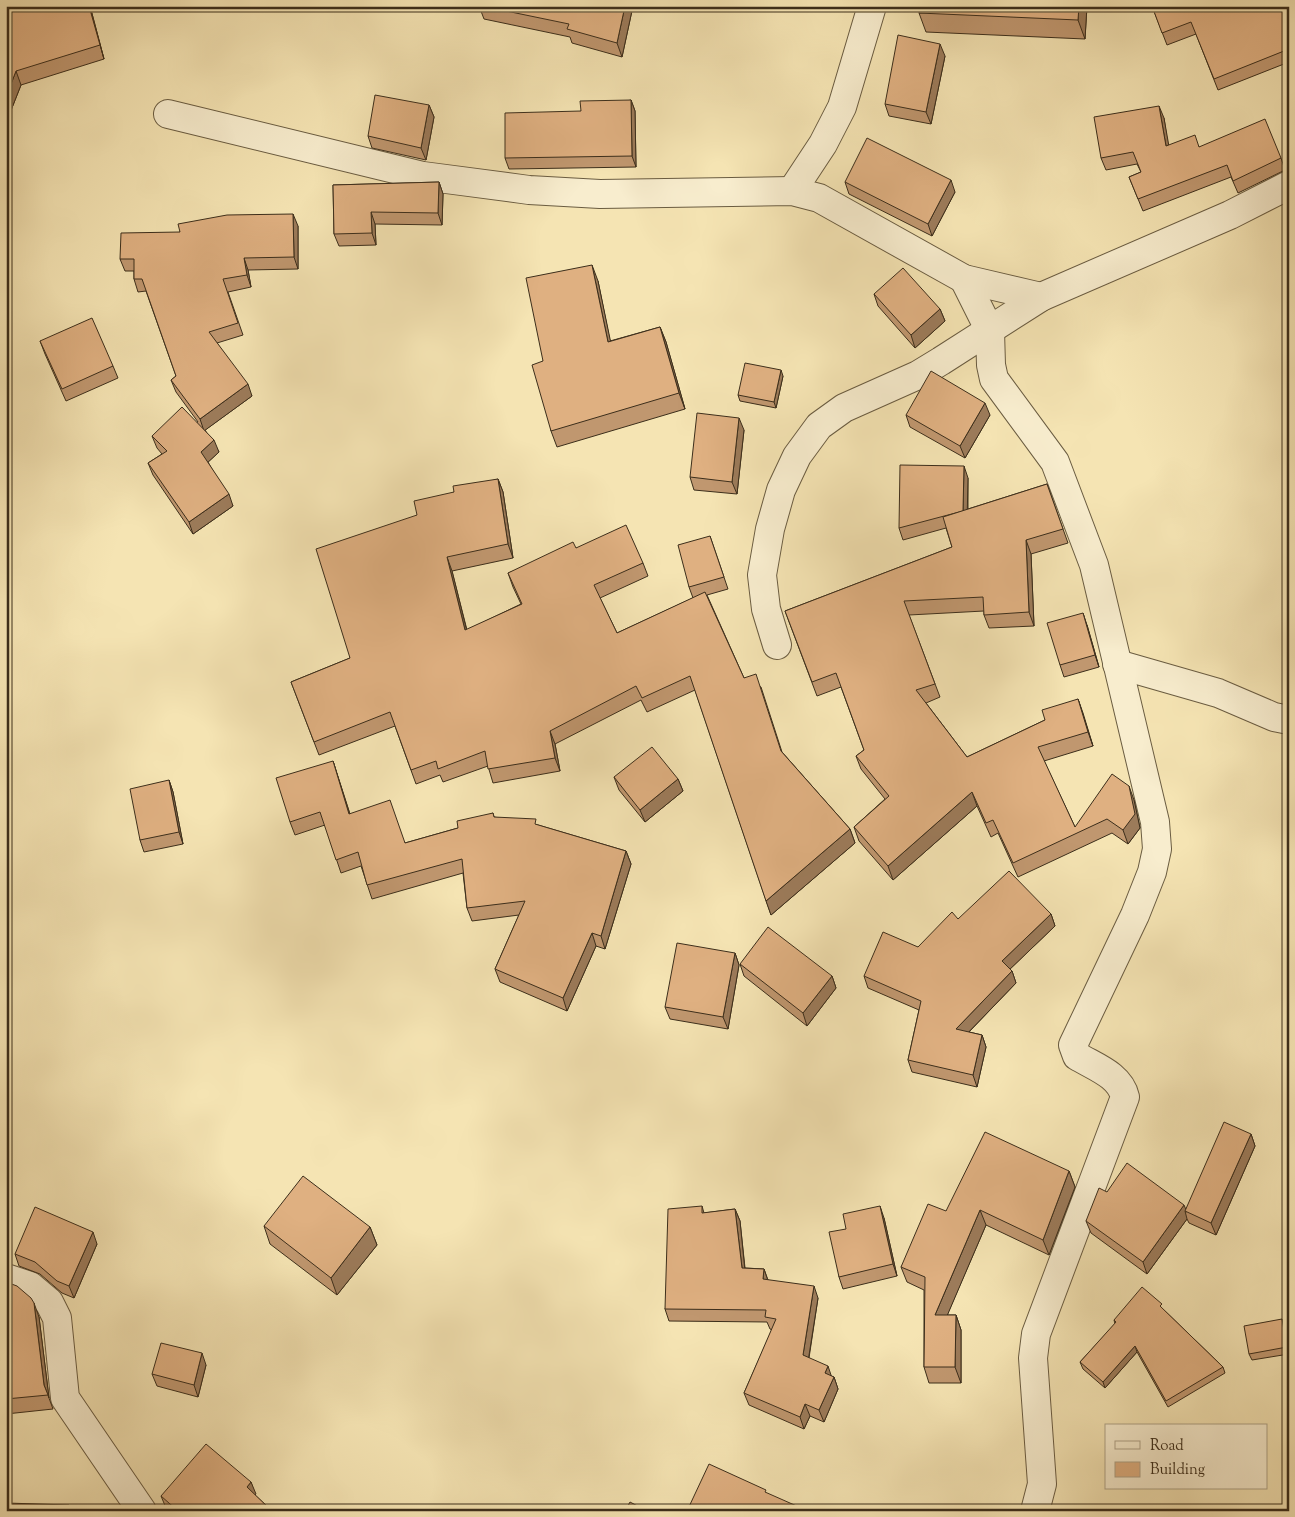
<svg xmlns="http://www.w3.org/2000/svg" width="1295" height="1517" font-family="'Sorts Mill Goudy',serif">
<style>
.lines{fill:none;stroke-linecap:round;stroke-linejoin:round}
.minor-casing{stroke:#6a5c41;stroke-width:30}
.minor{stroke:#f8edce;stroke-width:28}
.wall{fill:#c0976f;stroke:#3c2e1b}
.shaded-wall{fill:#9c7b5a;stroke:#3c2e1b}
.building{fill:#dfb081;stroke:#3c2e1b}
</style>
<rect width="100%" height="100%" fill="#f5e4b3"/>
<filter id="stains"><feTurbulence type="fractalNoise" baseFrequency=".004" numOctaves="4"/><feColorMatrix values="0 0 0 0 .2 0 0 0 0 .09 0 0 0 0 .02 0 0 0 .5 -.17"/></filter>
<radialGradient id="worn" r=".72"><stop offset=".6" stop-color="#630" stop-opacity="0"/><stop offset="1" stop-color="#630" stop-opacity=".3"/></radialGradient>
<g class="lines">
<defs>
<g id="minor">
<polyline points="168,114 423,176 529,190 600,194 792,191 819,198 964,279 1041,297"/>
<polyline points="792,191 823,144 842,107 872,6"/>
<path d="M964,279L990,331L991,365L994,379L1055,462L1094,565L1155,822L1157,849L1152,872L1135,915L1073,1045L1077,1056C1095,1067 1120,1075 1125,1097L1036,1334L1033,1358L1042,1484L1035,1511"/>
<polyline points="777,645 766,609 762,575 770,529 781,490 797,456 819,426 844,408 918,375 941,361 1041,297 1230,215 1289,185"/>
<polyline points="1117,664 1218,693 1274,717 1289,720"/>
<polyline points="6,1278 30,1286 49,1302 57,1318 65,1398 142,1511"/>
</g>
</defs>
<!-- minor casing -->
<use href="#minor" class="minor-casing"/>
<!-- minor -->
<use href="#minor" class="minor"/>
</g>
<!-- wall -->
<g class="wall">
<polygon points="6,6 90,6 104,59 21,85 6,123"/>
<polygon points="479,6 633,6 622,57 572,43 570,37 484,19"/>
<polygon points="1087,6 1085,39 926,32 919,13"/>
<polygon points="1152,6 1289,6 1289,62 1218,90 1196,34 1167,45"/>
<polygon points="945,56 931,124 889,116 885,104"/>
<polygon points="631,100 635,111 636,167 509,169 505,158 581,111"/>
<polygon points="429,105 434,117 426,160 372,148 368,136"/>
<polygon points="1164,118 1168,146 1199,147 1281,158 1285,170 1238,193 1231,177 1143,211 1129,177 1141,172 1137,164 1106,170 1101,158"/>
<polygon points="439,182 443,194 442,225 375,224 376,245 339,246 334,234 333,185"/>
<polygon points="845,182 955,192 932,236 849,194"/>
<polygon points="298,226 298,269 248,270 251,287 228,292 243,335 217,343 252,396 205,430 219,452 208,462 233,506 193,534 153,475 148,463 162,454 157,448 152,436 198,422 176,392 171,380 176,376 146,291 138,292 134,279 134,271 125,271 120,259 180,232"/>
<polygon points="598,281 610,341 660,327 666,342 685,409 557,447 551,431 543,361"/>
<polygon points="874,294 940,309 945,321 915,348 878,306"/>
<polygon points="40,341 113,366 118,378 66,401 45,354"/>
<polygon points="783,376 776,408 740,401 738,395"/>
<polygon points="906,415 990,415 965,458 910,427"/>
<polygon points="744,430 737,494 694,490 690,477"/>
<polygon points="968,478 968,509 1047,484 1068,543 1031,554 1034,626 989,628 984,615 984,611 909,615 940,697 926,703 967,757 1045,720 1078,699 1093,746 1044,761 1075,827 1134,800 1140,828 1128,844 1112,833 1018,877 998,833 991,837 977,806 893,880 859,841 854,827 885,799 861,769 856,756 864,750 841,687 817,696 785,611 952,547 946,528 903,540 899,528"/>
<polygon points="498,479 503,492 513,558 452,571 467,630 521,604 513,587 508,573 576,548 643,563 648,576 600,598 617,633 693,598 689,587 710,536 728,589 707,595 744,678 761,687 782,752 850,829 855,843 771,915 695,690 647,712 641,700 555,744 560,771 493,783 488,766 443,782 440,775 416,784 395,726 319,755 291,682 350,658 417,515 454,492"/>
<polygon points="1087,625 1099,667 1064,677 1060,665"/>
<polygon points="333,761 350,814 405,843 458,828 493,813 494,817 538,825 626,851 631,864 605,949 596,946 567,1011 500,982 495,969 519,915 472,921 467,908 463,873 372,899 361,866 341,873 325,825 295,835 290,822"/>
<polygon points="614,777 678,779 683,791 645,822 619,790"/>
<polygon points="169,780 173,792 183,844 144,852 140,840"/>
<polygon points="1051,914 1055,926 1010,969 1012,971 1016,983 969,1032 982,1035 986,1047 977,1087 912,1072 908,1060 919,1010 868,988 864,976 918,947 958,919"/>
<polygon points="735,953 739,965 728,1029 670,1019 665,1007"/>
<polygon points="740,964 832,976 836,988 807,1026 744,976"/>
<polygon points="1251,1134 1255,1146 1216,1235 1189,1223 1187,1219 1147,1274 1091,1233 1086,1221 1107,1192 1186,1209"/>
<polygon points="1069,1171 1075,1187 1049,1255 986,1225 947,1315 956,1315 961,1330 961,1383 929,1383 924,1367 924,1290 907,1282 901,1267 946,1211"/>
<polygon points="702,1206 704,1213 735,1209 740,1221 745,1268 764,1269 768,1280 818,1298 809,1358 831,1376 834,1377 838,1389 824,1422 810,1416 804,1429 749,1405 744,1393 772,1330 770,1329 767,1322 669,1321 665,1309"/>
<polygon points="884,1218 897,1276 843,1289 839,1277 846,1229"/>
<polygon points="264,1226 370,1227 377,1245 337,1295 270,1244"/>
<polygon points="97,1244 74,1298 62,1293 40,1274 19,1266 15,1254"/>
<polygon points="6,1282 39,1317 49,1398 53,1409 6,1414"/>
<polygon points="1164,1310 1223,1367 1225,1373 1168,1407 1137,1352 1105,1388 1083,1369 1080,1362 1115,1324 1114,1320"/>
<polygon points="1282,1319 1284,1325 1289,1354 1252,1360 1249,1354"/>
<polygon points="206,1365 198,1397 157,1386 152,1374"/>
<polygon points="251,1482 255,1495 272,1511 169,1511 166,1508 161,1496"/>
</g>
<!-- shaded-wall -->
<g class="shaded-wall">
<polygon points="89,6 90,6 104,59 100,45"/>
<polygon points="625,6 633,6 622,57 617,43"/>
<polygon points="1079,6 1087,6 1085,39 1078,20"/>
<polygon points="940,44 945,56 931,124 926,112"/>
<polygon points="16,71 21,85 6,123 6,97"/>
<polygon points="631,100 635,111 636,167 632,156"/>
<polygon points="429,105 434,117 426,160 421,148"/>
<polygon points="1159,106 1164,118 1171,158 1166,146"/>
<polygon points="951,180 955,192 932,236 928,224"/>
<polygon points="439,182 443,194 442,225 438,213"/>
<polygon points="371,212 375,224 376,245 372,233"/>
<polygon points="293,214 298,226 298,269 294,257"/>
<polygon points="244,258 248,270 251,287 247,275"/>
<polygon points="592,265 598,281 614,358 608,342"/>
<polygon points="940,309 945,321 915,348 911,335"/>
<polygon points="660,327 666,342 685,409 679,393"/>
<polygon points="781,370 783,376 776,408 774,402"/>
<polygon points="248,384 252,396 204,431 200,419"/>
<polygon points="985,403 990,415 965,458 960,446"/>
<polygon points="739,418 744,430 737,494 732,482"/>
<polygon points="214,440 219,452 205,465 201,452"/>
<polygon points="964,466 968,478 967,523 963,511"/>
<polygon points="498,479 503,492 513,558 508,544"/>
<polygon points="229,494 233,506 193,534 189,522"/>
<polygon points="1026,540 1031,554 1034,626 1029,612"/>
<polygon points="447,557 452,571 470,644 465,630"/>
<polygon points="1083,613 1087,625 1099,667 1095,655"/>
<polygon points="1078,699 1083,713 1093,746 1088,732"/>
<polygon points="550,731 555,744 560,771 555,758"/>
<polygon points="333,761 337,774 354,827 349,814"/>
<polygon points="678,779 683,791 645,822 640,810"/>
<polygon points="169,780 173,792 183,844 179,832"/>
<polygon points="1129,786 1134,800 1140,828 1128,844 1123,830"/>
<polygon points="972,792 977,806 893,880 888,866"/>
<polygon points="850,829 855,843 771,915 766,901"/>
<polygon points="626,851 631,864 605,949 601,936"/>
<polygon points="1051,914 1055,926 1006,973 1002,961"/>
<polygon points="592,933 596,946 567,1011 563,998"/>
<polygon points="735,953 739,965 728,1029 723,1017"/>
<polygon points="1012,971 1016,983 960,1041 956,1029"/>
<polygon points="832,976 836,988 807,1026 803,1013"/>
<polygon points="982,1035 986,1047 977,1087 973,1075"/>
<polygon points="1251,1134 1255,1146 1216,1235 1211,1223"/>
<polygon points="1069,1171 1075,1187 1049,1255 1043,1240"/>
<polygon points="1184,1205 1187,1212 1185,1211 1187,1219 1147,1274 1143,1262"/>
<polygon points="880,1206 884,1218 897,1276 893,1264"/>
<polygon points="735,1209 740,1221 746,1281 742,1268"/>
<polygon points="980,1210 986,1225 941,1330 935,1315"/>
<polygon points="370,1227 377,1245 337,1295 331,1278"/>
<polygon points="93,1232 97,1244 74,1298 69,1286"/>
<polygon points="764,1269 768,1281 763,1279"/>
<polygon points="814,1286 818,1298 807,1368 803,1355"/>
<polygon points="34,1303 39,1317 49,1398 44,1385"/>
<polygon points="956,1315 961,1330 961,1383 955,1367"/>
<polygon points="1282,1319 1284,1325 1289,1352 1287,1347"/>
<polygon points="1135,1346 1137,1352 1105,1388 1103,1382"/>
<polygon points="202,1353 206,1365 198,1397 194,1385"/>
<polygon points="828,1366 832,1378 825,1373"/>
<polygon points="834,1377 838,1389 824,1422 819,1410"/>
<polygon points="805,1404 810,1416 804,1429 800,1417"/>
<polygon points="251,1482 256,1494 251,1499 247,1487"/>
</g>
<!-- building -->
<g class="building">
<polygon points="6,6 89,6 100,45 16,71 6,97"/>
<polygon points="482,6 625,6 617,43 567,29 569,24"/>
<polygon points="919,6 1079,6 1078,20 919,13"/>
<polygon points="1152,6 1289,6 1289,49 1214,79 1191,22 1162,33"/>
<polygon points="898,35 940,44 926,112 885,104"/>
<polygon points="375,95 429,105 421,148 368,136"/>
<polygon points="631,100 632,156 505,158 505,113 581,111 580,101"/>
<polygon points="1159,106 1166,146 1195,135 1199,147 1265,119 1281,158 1233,181 1227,165 1138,199 1129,177 1141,172 1133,152 1101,158 1094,117"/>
<polygon points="867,138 951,180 928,224 845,182"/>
<polygon points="439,182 438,213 371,212 372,233 334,234 333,185"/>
<polygon points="293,214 294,257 244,258 247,275 223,279 238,323 209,332 248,384 200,419 171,380 176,376 142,279 134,279 134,259 120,259 121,233 180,232 178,224 227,215"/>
<polygon points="592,265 608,342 660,327 679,393 551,431 532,365 543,361 526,278"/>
<polygon points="903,268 940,309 911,335 874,294"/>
<polygon points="92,318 113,366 62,389 40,341"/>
<polygon points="745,363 781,370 774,402 738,395"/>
<polygon points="931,371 985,403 960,446 906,415"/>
<polygon points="182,407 214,440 201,452 229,494 189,522 148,463 167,451 152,436"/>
<polygon points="697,413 739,418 732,482 690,477"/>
<polygon points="900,465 964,466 963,511 899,528"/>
<polygon points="498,479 508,544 447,557 465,630 522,604 508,573 573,542 576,548 626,525 643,563 594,585 617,633 705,592 744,678 756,674 781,751 850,829 766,901 690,676 642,698 636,686 550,731 555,758 488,769 485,751 438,769 436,761 411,770 390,712 314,742 291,682 350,658 316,549 417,515 414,501 454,492 453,486"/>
<polygon points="1047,484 1063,529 1026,540 1029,612 984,615 983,597 904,601 935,684 916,690 967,757 1045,720 1042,710 1078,699 1088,732 1038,747 1075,827 1112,774 1129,786 1135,814 1123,830 1107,819 1013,863 993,820 986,823 972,792 888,866 854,827 889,796 856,756 864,750 836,673 812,682 785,611 952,547 943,517"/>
<polygon points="710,536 724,577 689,587 678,545"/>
<polygon points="1083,613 1095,655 1060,665 1047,623"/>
<polygon points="652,747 678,779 640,810 614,777"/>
<polygon points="333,761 349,814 390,800 405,843 458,828 457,821 493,813 494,817 536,819 535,824 626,851 601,936 592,933 563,998 495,969 525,901 467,908 462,859 367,885 358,852 336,860 320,812 290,822 276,778"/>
<polygon points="169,780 179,832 140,840 130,789"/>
<polygon points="1009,871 1051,914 1002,961 1012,971 956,1029 982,1035 973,1075 908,1060 921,1001 864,976 883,932 918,947 952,912 958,919"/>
<polygon points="768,927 832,976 803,1013 740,964"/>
<polygon points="677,943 735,953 723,1017 665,1007"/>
<polygon points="1224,1122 1251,1134 1211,1223 1185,1211"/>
<polygon points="985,1132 1069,1171 1043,1240 980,1210 935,1315 956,1315 955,1367 924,1367 925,1277 901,1267 928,1204 946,1211"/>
<polygon points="1127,1163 1184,1205 1143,1262 1086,1221 1099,1188 1107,1192"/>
<polygon points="303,1176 370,1227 331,1278 264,1226"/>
<polygon points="702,1206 702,1213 735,1209 742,1268 764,1269 763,1279 814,1286 803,1355 828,1366 825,1373 834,1377 819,1410 805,1404 800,1417 744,1393 776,1319 765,1317 766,1310 665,1309 668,1209"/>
<polygon points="880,1206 893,1264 839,1277 829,1232 846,1229 843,1214"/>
<polygon points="35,1207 93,1232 69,1286 57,1281 35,1262 15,1254"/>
<polygon points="6,1282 17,1286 31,1298 34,1303 44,1385 48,1395 6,1399"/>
<polygon points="1142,1287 1162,1304 1160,1306 1223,1367 1166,1401 1135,1346 1103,1382 1080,1362 1116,1322 1114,1320"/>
<polygon points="1282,1319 1287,1347 1249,1354 1244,1326"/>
<polygon points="161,1343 202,1353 194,1385 152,1374"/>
<polygon points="206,1444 251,1482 247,1487 272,1511 178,1511 161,1496"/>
<polygon points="709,1464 766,1490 765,1492 808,1511 687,1511"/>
<polygon points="630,1502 647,1511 625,1511"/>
<polygon points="6,1503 69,1505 69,1511 6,1511"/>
</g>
<!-- margin -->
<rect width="1295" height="1517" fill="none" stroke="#f5e4b3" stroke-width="25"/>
<rect x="8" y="8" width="1280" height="1502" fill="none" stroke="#3c2e1b" stroke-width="2.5"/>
<rect x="12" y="12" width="1270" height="1492" fill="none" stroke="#3c2e1b"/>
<!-- legend -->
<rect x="1105" y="1424" width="162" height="65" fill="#f8edce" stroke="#ada186"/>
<rect x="1115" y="1441" width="25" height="8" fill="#f8edce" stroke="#ada186"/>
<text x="1150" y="1450" font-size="15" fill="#3c2e1b">Road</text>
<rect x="1115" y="1462" width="25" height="15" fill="#dfb081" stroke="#ada186"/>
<text x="1150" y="1474" font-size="15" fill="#3c2e1b">Building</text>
<rect width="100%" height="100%" filter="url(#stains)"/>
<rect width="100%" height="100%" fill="url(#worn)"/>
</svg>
